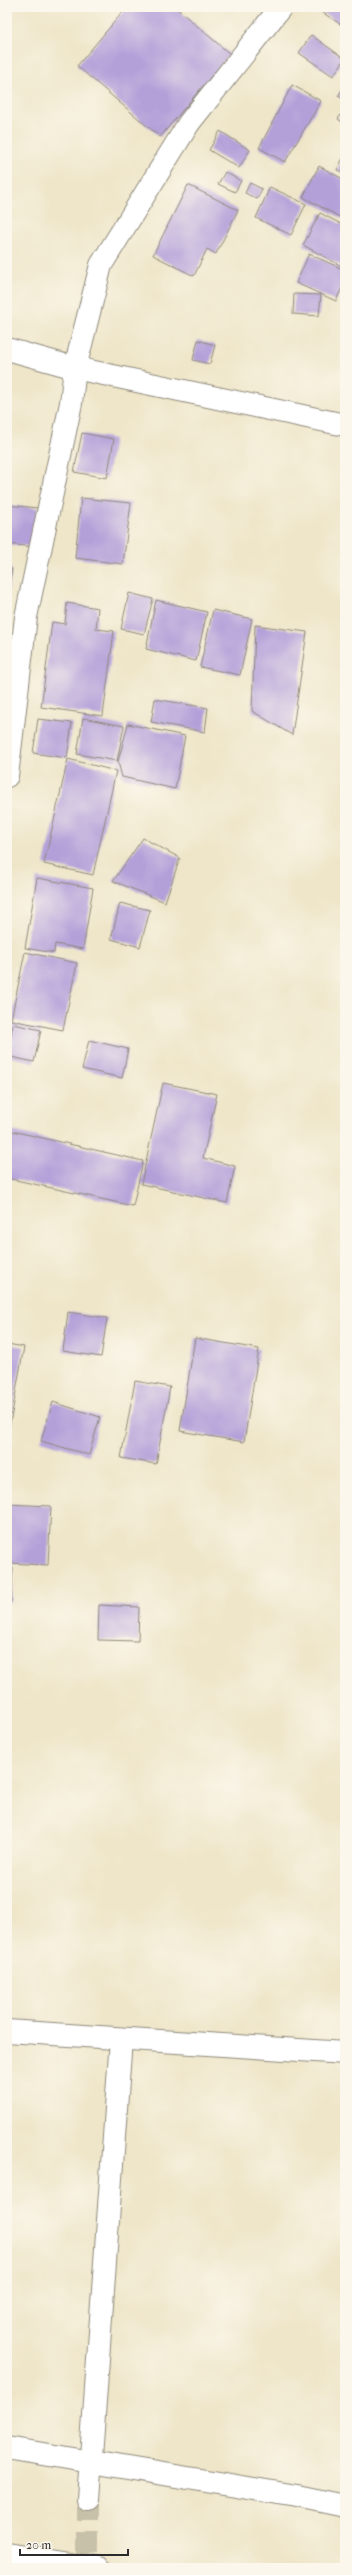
<svg xmlns="http://www.w3.org/2000/svg" width="352" height="2575" font-family="'IM FELL French Canon',serif">
<style>
.building{fill:#b4a0d9}
.lines{fill:none;stroke-linecap:round;stroke-linejoin:round}
.street-tunnel{stroke:#c8c1a9;stroke-width:22;stroke-dasharray:22 11;stroke-linecap:butt}
.street-casing{stroke:#8d887a;stroke-width:24}
.secondary-casing{stroke:#8d887a;stroke-width:24}
.highway-casing{stroke:#8d887a;stroke-width:24}
.street{stroke:#fff;stroke-width:22}
.secondary{stroke:#fff;stroke-width:22}
.highway{stroke:#fff;stroke-width:22}
</style>
<rect width="100%" height="100%" fill="#fbf7ec"/>
<filter id="ink" filterUnits="userSpaceOnUse"><feTurbulence type="fractalNoise" baseFrequency=".025" numOctaves="2"/><feDisplacementMap in="SourceGraphic" scale="8" xChannelSelector="R" yChannelSelector="G"/><feConvolveMatrix kernelMatrix="1 2 1 2 8 2 1 2 1" color-interpolation-filters="sRGB"/></filter>
<filter id="wash" filterUnits="userSpaceOnUse"><feTurbulence type="fractalNoise" baseFrequency=".012" numOctaves="4" result="noise"/><feDisplacementMap in="SourceGraphic" scale="16" xChannelSelector="R" yChannelSelector="G"/><feGaussianBlur stdDeviation="0.9" result="paint"/><feColorMatrix in="noise" values="0 0 0 0 0 0 0 0 0 0 0 0 0 0 0 0 0 1.4 0 .05"/><feComposite in="paint" operator="in"/></filter>
<g filter="url(#wash)">
<rect width="100%" height="100%" fill="#efe6c9"/>
<g id="blocks">
<!-- building -->
<g class="building">
<polygon points="127,7 175,7 230,54 160,137 77,66"/>
<polygon points="323,7 345,7 345,27 320,11"/>
<polygon points="311,35 345,59 333,76 299,53"/>
<polygon points="292,85 321,101 285,162 259,148"/>
<polygon points="345,85 345,100 338,96"/>
<polygon points="345,109 345,124 338,119"/>
<polygon points="220,131 250,150 239,168 209,150"/>
<polygon points="345,154 345,173 337,170"/>
<polygon points="319,166 345,180 345,220 303,197"/>
<polygon points="225,172 241,181 235,192 218,184"/>
<polygon points="250,183 262,189 257,199 245,193"/>
<polygon points="188,185 238,210 216,254 207,249 194,276 153,255"/>
<polygon points="270,187 306,204 291,235 256,218"/>
<polygon points="320,213 345,226 345,268 303,245"/>
<polygon points="309,254 345,270 345,281 336,301 296,283"/>
<polygon points="294,294 321,295 319,316 293,314"/>
<polygon points="198,340 215,345 210,364 193,360"/>
<polygon points="82,433 114,439 107,478 74,472"/>
<polygon points="81,498 131,503 123,564 75,558"/>
<polygon points="7,505 38,508 34,547 7,544"/>
<polygon points="7,568 12,569 8,591 7,591"/>
<polygon points="129,593 153,599 144,634 121,629"/>
<polygon points="156,600 207,612 196,661 146,649"/>
<polygon points="67,603 98,608 96,629 114,631 103,716 41,707 52,622 65,624"/>
<polygon points="213,610 252,619 240,675 200,667"/>
<polygon points="255,625 307,632 292,735 252,711"/>
<polygon points="155,699 208,708 205,732 151,722"/>
<polygon points="83,718 124,726 117,761 77,754"/>
<polygon points="38,719 72,723 67,758 33,753"/>
<polygon points="128,724 185,736 175,789 122,777 118,762"/>
<polygon points="68,759 116,771 93,875 44,864"/>
<polygon points="143,838 180,858 165,902 113,881"/>
<polygon points="37,878 93,888 83,949 55,944 54,953 25,948"/>
<polygon points="120,903 150,910 140,947 111,939"/>
<polygon points="25,952 77,963 63,1030 11,1020"/>
<polygon points="13,1024 41,1030 34,1062 7,1056"/>
<polygon points="89,1040 128,1049 122,1078 82,1069"/>
<polygon points="163,1083 217,1094 203,1158 235,1166 227,1203 141,1184"/>
<polygon points="8,1130 143,1161 133,1206 7,1178"/>
<polygon points="68,1312 107,1318 101,1357 63,1351"/>
<polygon points="195,1338 259,1349 244,1442 180,1431"/>
<polygon points="7,1344 24,1347 10,1424 7,1424"/>
<polygon points="135,1381 170,1387 156,1464 121,1458"/>
<polygon points="53,1402 100,1417 89,1455 41,1441"/>
<polygon points="7,1504 51,1506 48,1565 7,1563"/>
<polygon points="7,1567 13,1568 11,1602 7,1602"/>
<polygon points="99,1605 139,1607 138,1641 98,1640"/>
</g>
</g>
</g>
<g filter="url(#ink)">
<use href="#blocks" fill-opacity="0" stroke="#8d887a" stroke-width="1"/>
<g class="lines">
<!-- street-tunnel -->
<polyline class="street-tunnel" points="88,2499 88,2568"/>
<defs>
<g id="street">
<polyline points="7,776 26,617 71,403 75,368 101,265 189,123 281,7"/>
<polyline points="7,2031 345,2053"/>
<polyline points="7,2448 297,2496 345,2506"/>
<polyline points="88,2499 121,2039"/>
</g>
<polyline id="secondary" points="7,349 75,368 345,425"/>
<polyline id="highway" points="7,2554 97,2568"/>
</defs>
<!-- street casing -->
<use href="#street" class="street-casing"/>
<!-- secondary casing -->
<use href="#secondary" class="secondary-casing"/>
<!-- highway casing -->
<use href="#highway" class="highway-casing"/>
<!-- street -->
<use href="#street" class="street"/>
<!-- secondary -->
<use href="#secondary" class="secondary"/>
<!-- highway -->
<use href="#highway" class="highway"/>
</g>
</g>
<!-- margin -->
<rect width="352" height="2575" fill="none" stroke="#fbf7ec" stroke-width="24"/>
<!-- scale -->
<path d="M20 2549v6h108v-6" fill="none" stroke="#2b2b2b" stroke-width="2"/>
<text x="26" y="2549" font-size="12" fill="#2b2b2b" stroke="#fbf7ec" stroke-width="3" paint-order="stroke">20 m</text>
</svg>
